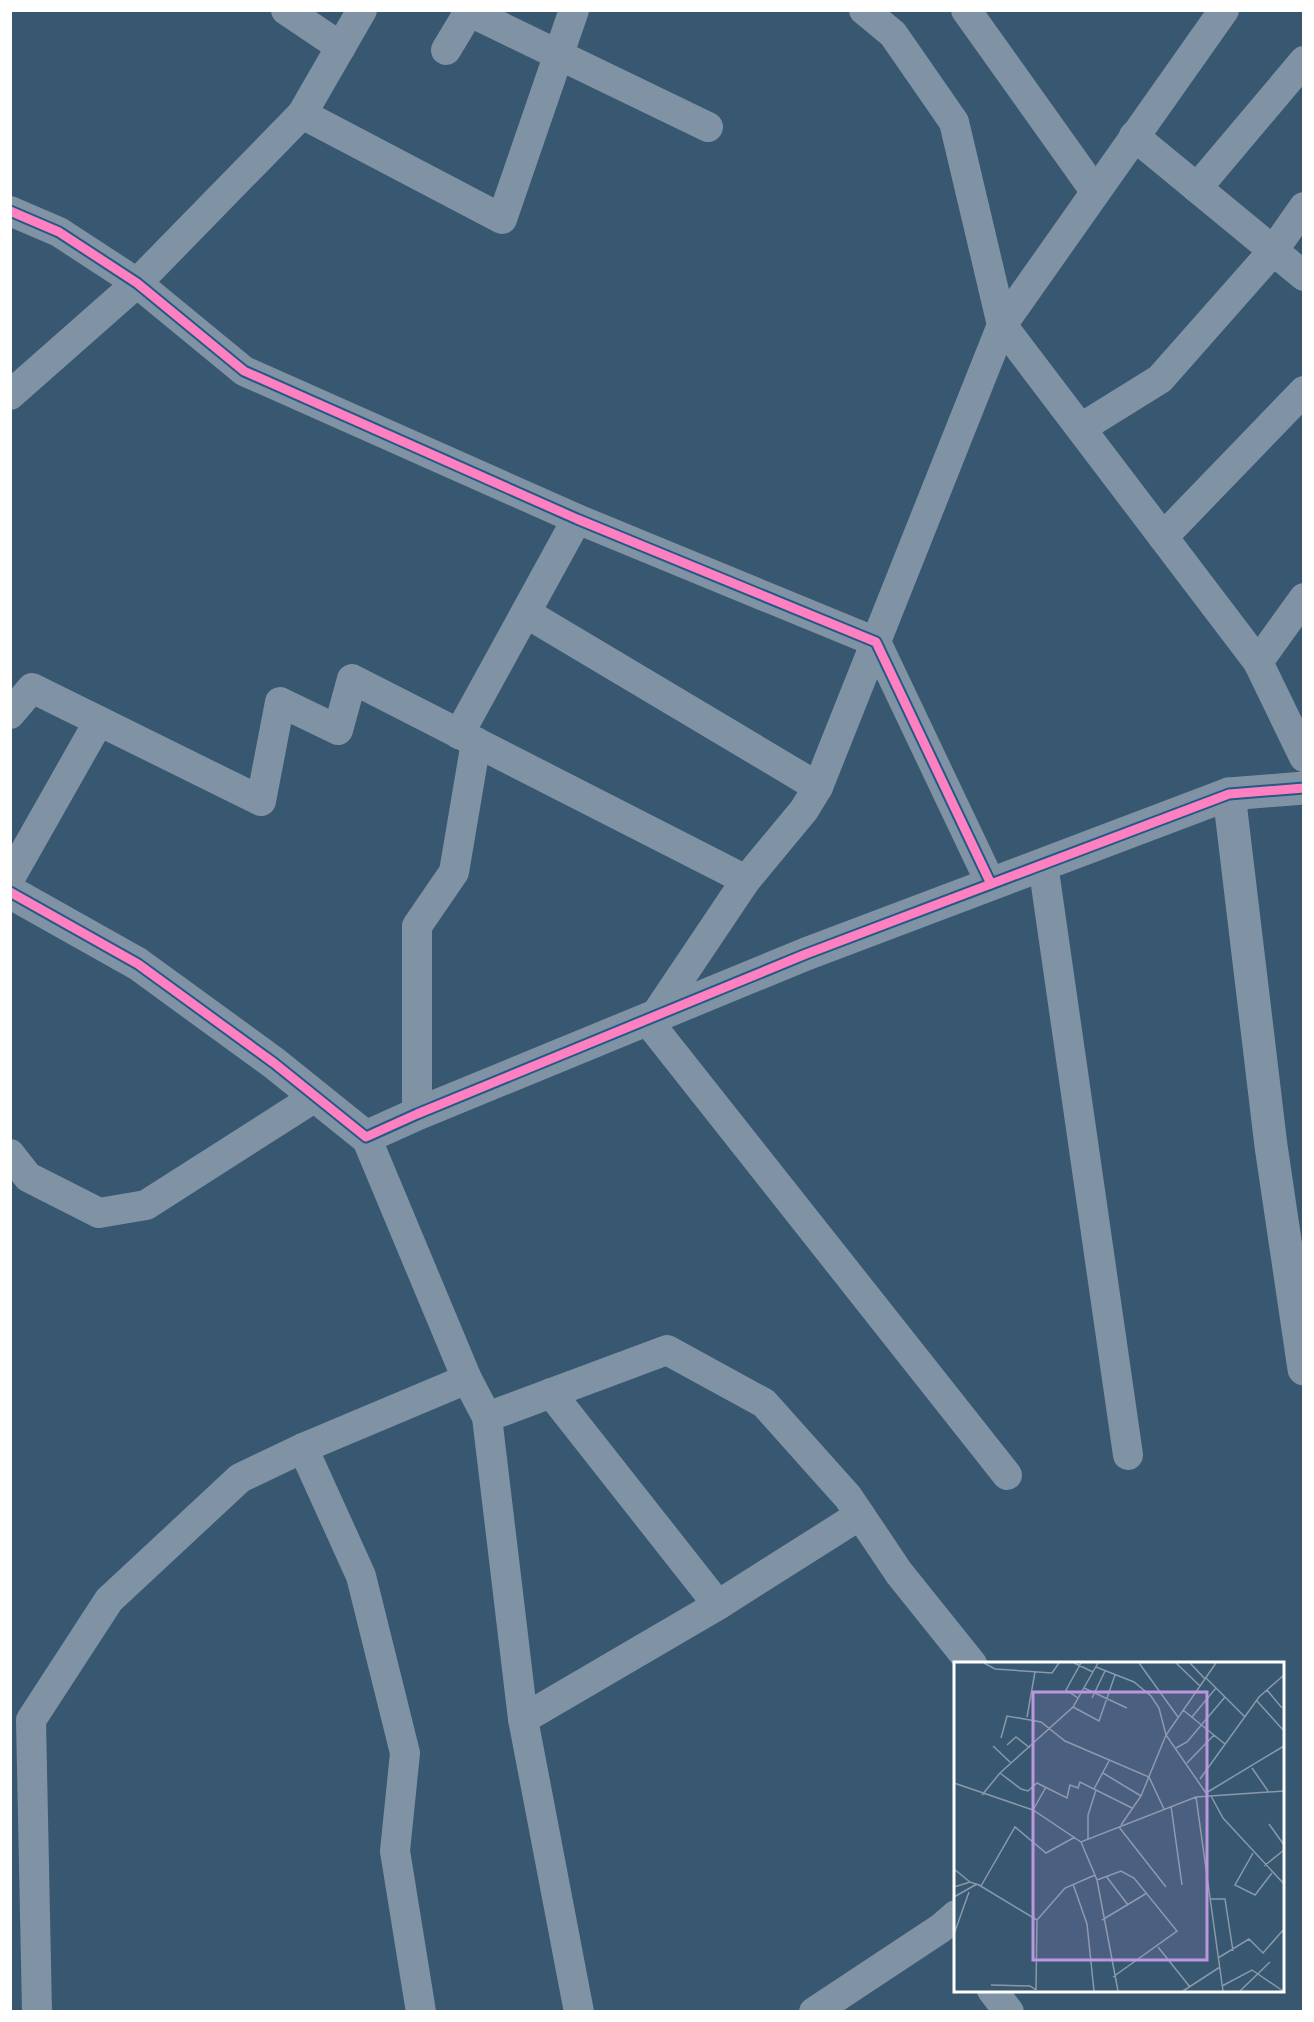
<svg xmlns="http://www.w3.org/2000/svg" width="1314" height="2022" font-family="'DM Sans',sans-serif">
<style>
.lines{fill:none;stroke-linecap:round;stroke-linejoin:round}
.minor{stroke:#7f93a5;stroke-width:30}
.tertiary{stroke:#7f93a5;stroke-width:33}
.cycleway-casing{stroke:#225986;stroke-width:13}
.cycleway{stroke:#ff80c0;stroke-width:9}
.inset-road{fill:none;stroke:#889aa9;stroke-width:1.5}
.view{fill:#bd96df;fill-opacity:0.15;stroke:#bd96df;stroke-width:3}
.inset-edge{fill:none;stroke:#fff;stroke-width:3}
</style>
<rect width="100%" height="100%" fill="#385770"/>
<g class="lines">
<!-- minor -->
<g class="minor">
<polyline points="286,10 341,47"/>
<polyline points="466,10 708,127"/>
<polyline points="864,10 893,34 954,122 1002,325 1258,662 1304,757"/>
<polyline points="966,10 1095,191"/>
<polyline points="446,50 470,10"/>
<polyline points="302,114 502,219 574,10"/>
<polyline points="1134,136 1304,276"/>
<polyline points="1197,188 1304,61"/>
<polyline points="10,211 59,232 137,283 244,371 577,519 876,642 991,884"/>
<polyline points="10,395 137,283 302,114 362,10"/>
<polyline points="1081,428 1160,379 1273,251 1304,207"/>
<polyline points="1163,537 1304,391"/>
<polyline points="526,613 818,787"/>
<polyline points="1258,662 1304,598"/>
<polyline points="10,714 32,688 261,801 280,702 338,730 352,679 746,880"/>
<polyline points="459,734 577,519"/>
<polyline points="1043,864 1128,1455"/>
<polyline points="10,878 99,721"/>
<polyline points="654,1017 746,880 804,810 818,787 1002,325 1224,10"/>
<polyline points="647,1020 1007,1475"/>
<polyline points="417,1114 417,926 454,872 476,742"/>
<polyline points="366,1137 467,1379 487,1417 523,1719 579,2012"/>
<polyline points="10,1154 28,1177 99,1213 146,1205 315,1097"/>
<polyline points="551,1393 718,1605"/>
<polyline points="487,1417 667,1350 764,1403 848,1497 899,1573 972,1664"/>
<polyline points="303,1448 361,1576 405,1753 395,1851 421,2012"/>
<polyline points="523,1719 718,1605 860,1515"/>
<polyline points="992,1990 1009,2012"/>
<polyline points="37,2012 31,1720 109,1600 240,1478 303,1448 467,1379"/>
<polyline points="814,2012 941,1928 956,1915"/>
</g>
<!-- tertiary -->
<g class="tertiary">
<polyline points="1229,794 1271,1146 1304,1369"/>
<polyline points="10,892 138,964 274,1063 366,1137 417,1114 806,954 1229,794 1304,788"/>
</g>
<defs>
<g id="cycleway">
<polyline points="10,211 59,232 137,283 244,371 577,519 876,642 991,884"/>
<polyline points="10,892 138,964 274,1063 366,1137 417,1114 806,954 1229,794 1304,788"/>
</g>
</defs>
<!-- cycleway casing -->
<use href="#cycleway" class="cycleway-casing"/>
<!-- cycleway -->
<use href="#cycleway" class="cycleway"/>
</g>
<!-- overview -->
<g transform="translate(954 1662)">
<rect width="330" height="330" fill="#385770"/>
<path class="inset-road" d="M30,1L41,7L98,11L105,1M120,1L139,10M185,1L224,55M222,1L246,24M236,1L251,17M142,5L180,20L197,34L205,46L212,73L254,134M252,16L291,55M130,26L173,46M313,28L328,46M124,36L112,28L127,1M138,36L151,9M303,39L330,69M119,45L145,59L161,13M229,48L271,82M73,55L81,10M238,55L262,26M47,76L53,54L87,60L111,79L195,115L210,147M53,83L62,75L76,86M39,84L57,101M222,86L233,80L271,35M233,101L260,73M298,106L314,129M46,111L67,127L74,129L83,121L113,136L116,123L124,126L126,120L178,146M149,111L187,134M246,117L305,35L330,13M0,121L79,148L127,180L242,135L330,129M140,127L155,99M252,131L330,84M28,133L46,111L119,45L144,1M257,134L269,156L330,222M242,135L269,329M217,144L228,223M79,148L92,125M315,162L330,183M167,163L187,134L212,73L262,1M165,165L212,225M134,177V153L142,128M127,180L143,218L164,329M299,191L281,223L301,233L318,211M310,204L330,188M0,207L16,220M152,214L174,243M143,218L167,209L180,216L223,269L159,315M119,222L133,262L140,329M27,224L61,165L92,191L121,175M0,225L16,220L25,223L83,258M0,235L23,222M256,237H271L279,289M148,258L193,231M0,272L15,230M204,285L236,325M264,296L295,277L309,291L330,267M37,323L76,324L82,328M268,324L298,308L329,329M82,328L83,258L111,226L141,213M229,329L266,305M286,329L316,300"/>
<path class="view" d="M79,30H253V298H79Z"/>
<rect width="330" height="330" class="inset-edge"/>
</g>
<!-- border -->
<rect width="1314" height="2022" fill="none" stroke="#ffffff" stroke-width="24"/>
</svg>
